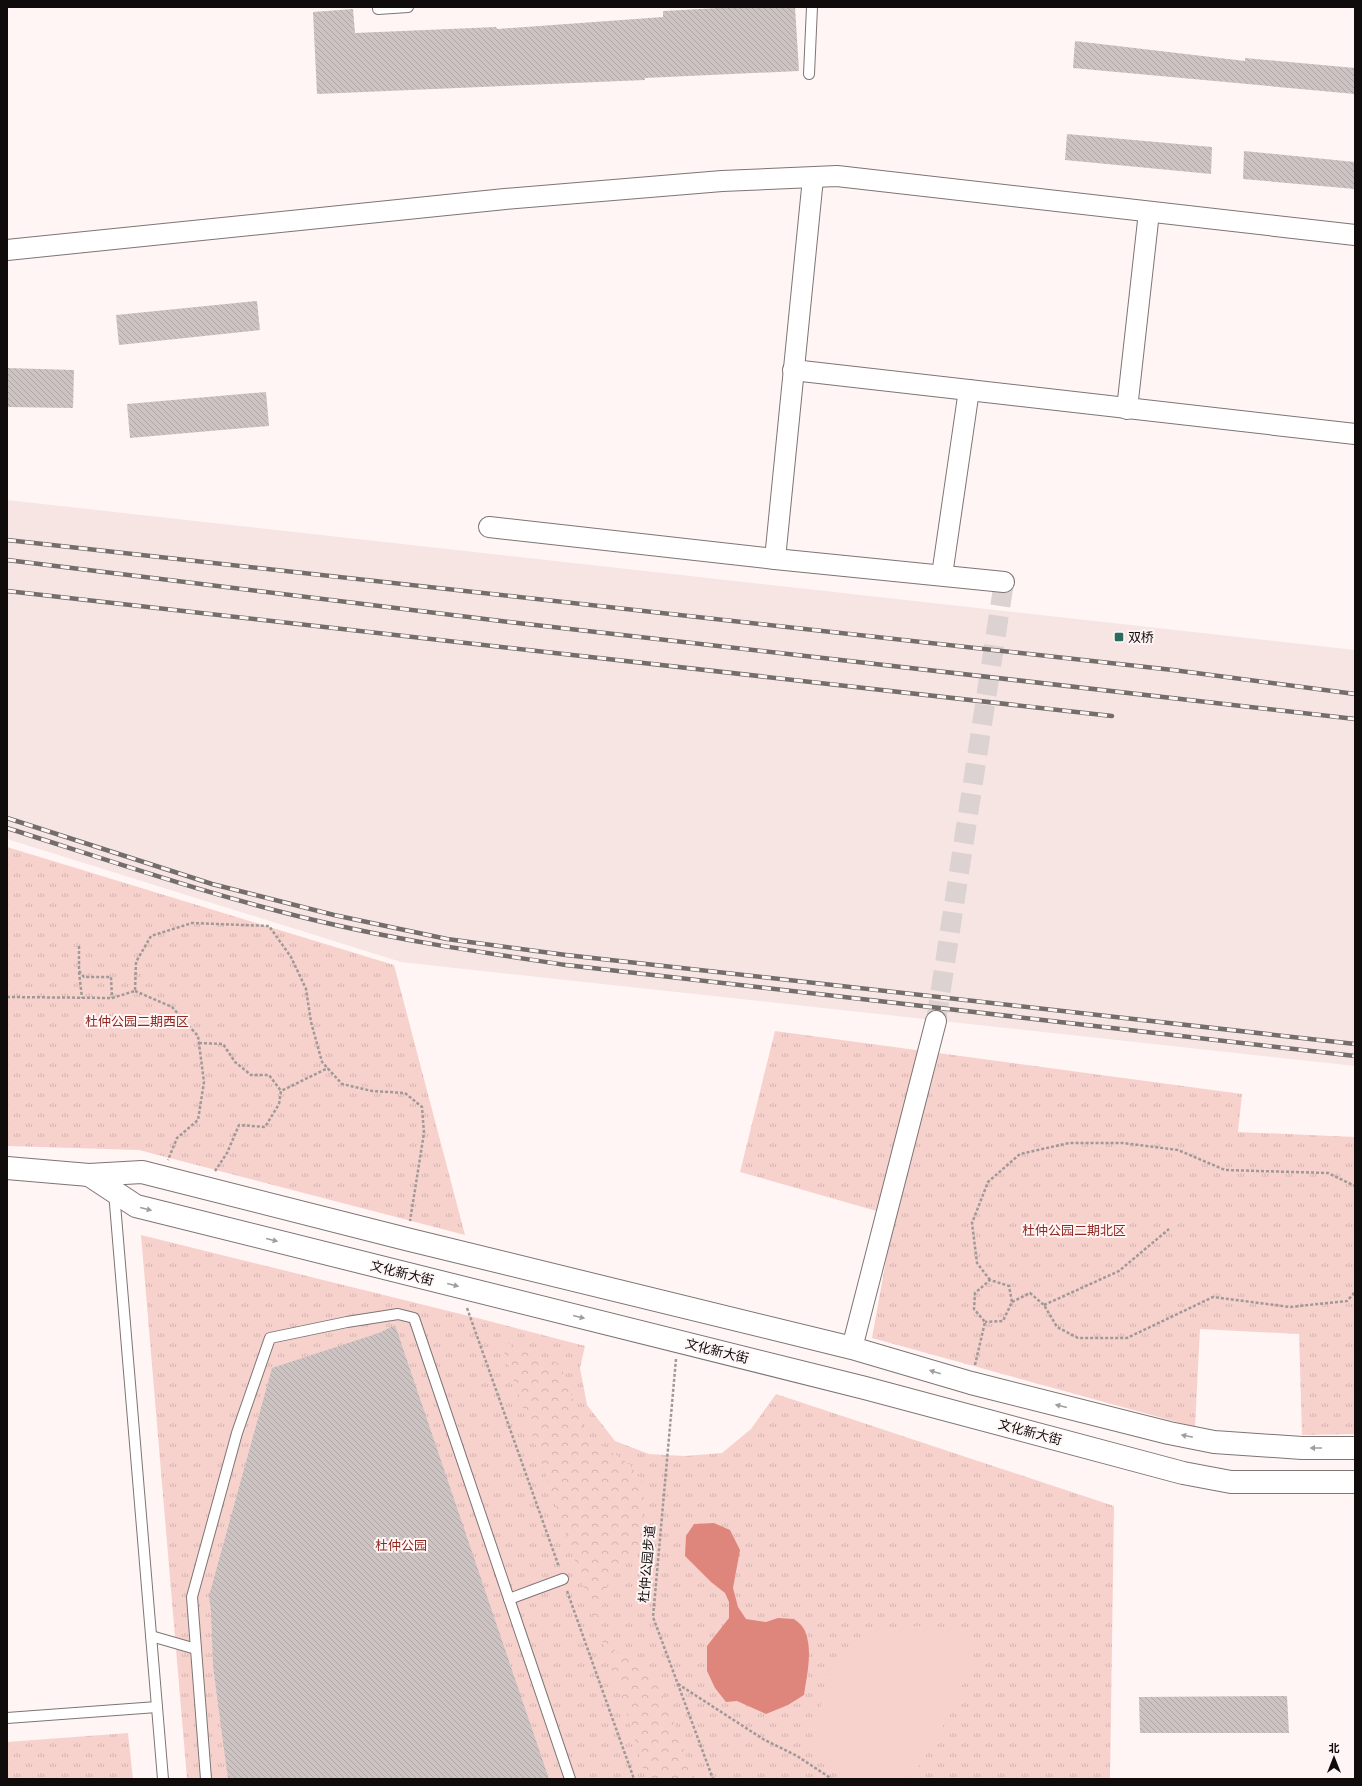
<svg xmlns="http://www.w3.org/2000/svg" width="1362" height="1786" font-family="'Asap Condensed','Noto Sans SC',sans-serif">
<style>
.built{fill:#f6e5e2}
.grass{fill:url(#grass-tufts)}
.forest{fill:url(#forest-crowns)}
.pitch{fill:#f7d2cd}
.water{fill:#df867c}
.building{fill:url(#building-back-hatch)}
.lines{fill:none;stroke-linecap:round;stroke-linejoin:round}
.minor-tunnel{stroke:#dbd2d1;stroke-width:20;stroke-dasharray:20 10;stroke-linecap:butt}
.service-casing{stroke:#7d7574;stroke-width:12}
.minor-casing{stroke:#7d7574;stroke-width:22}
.tertiary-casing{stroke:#7d7574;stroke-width:24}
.path{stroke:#a09998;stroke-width:2.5;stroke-dasharray:3 2;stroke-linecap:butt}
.service{stroke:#fff;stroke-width:10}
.minor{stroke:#fff;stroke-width:20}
.tertiary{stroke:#fff;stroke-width:22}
.rail-casing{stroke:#736d6c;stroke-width:4.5}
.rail{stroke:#fff5f4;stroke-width:3;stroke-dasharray:9;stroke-linecap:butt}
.oneway{fill:#9f9e9d}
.poi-dot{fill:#276c5f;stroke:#fff5f4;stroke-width:1.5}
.labels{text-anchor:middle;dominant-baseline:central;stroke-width:4;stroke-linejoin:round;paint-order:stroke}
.poi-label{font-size:13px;fill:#0f0c0b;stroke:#fff5f4;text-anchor:start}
.park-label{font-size:13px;fill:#912923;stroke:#fff5f4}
.street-label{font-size:13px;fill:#0f0c0b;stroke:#fff5f4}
</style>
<defs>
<pattern id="grass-tufts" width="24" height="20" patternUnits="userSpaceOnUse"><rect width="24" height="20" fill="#f7d2cd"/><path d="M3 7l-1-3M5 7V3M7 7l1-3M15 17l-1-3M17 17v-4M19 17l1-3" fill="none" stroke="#d3b3af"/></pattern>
<pattern id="forest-crowns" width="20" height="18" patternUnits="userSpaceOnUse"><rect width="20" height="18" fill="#f7d2cd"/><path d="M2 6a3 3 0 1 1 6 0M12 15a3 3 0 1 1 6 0" fill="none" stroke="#d3b3af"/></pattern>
<pattern id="building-back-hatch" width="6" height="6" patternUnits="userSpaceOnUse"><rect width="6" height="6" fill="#ccc3c2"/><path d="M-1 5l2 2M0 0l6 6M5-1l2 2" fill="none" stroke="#aea6a5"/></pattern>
</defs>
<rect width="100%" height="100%" fill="#fff5f4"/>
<!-- built -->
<polygon class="built" points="7,500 1355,650 1355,1066 401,962 7,839"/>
<!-- grass -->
<g class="grass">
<polygon points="7,847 394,965 465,1235 139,1150 7,1146"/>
<polygon points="775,1031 1242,1094 1238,1132 1355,1137 1355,1434 1302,1435 1299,1334 1200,1329 1195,1427 872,1338 894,1216 740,1172"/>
<polygon points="141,1235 485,1320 585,1346 580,1368 587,1405 615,1441 649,1454 685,1456 722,1453 751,1429 776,1394 1114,1506 1110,1779 187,1779"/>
<polygon points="128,1733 133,1779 7,1779 7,1742"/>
</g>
<!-- forest -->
<polygon class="forest" points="500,1340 560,1364 586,1434 629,1464 645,1485 639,1552 609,1579 599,1619 615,1651 642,1662 661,1689 695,1779 646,1779 628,1717"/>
<!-- pitch -->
<polygon class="pitch" points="907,1626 951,1627 975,1642 957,1702 920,1765 905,1779 846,1779 826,1761 812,1736 833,1665 870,1635"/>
<!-- water -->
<path class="water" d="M714,1523L730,1530L740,1550L733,1588L738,1607L746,1619L766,1622L778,1618L794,1619C798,1622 803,1626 805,1631C813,1650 807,1675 804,1695L788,1705L766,1714L737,1701L726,1702L715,1688L707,1671V1646L729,1618V1602L725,1593L711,1582L685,1556L686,1536L694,1524Z"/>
<!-- building -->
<g class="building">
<polygon points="737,7 795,7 799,71 645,78 645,80 317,94 313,12 353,9 355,33 496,27 497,29 663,17 663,11"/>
<polygon points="1075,41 1245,61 1245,58 1355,68 1355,94 1073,68"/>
<polygon points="1067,134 1212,147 1211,174 1065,160"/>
<polygon points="1244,151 1355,162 1355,189 1243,179"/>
<polygon points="257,301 260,330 119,345 116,315"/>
<polygon points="7,368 74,370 73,408 7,407"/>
<polygon points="266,392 269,426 130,438 127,404"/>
<polygon points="395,1325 549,1779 228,1779 213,1666 211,1611 209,1596 272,1368 379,1333"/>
<polygon points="1287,1696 1289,1733 1140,1733 1139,1697"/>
</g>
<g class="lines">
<!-- minor-tunnel -->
<polyline class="minor-tunnel" points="936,1021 1004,582"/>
<defs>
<g id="service">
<polyline points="378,7 378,9 408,7"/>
<polyline points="809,74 812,7"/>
<polyline points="114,1192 163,1779"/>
<polyline points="509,1599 563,1579"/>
<polyline points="151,1636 196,1649"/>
<polyline points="7,1718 157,1707"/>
<polyline points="206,1779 192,1597 237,1433 270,1338 347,1322 398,1314 414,1318 570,1779"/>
</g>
<g id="minor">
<polyline points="7,250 505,199 722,181 837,176 1355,235"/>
<polyline points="793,370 1355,434"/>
<polyline points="1127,409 1149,212"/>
<polyline points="489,527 775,559 813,178"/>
<polyline points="775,559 1004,582"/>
<polyline points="942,575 969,390"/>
<polyline points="852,1348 936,1021"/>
</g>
<g id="tertiary">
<polyline points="7,1168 89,1175 142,1172 406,1239 852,1348 971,1383 1169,1433 1214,1442 1302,1448 1355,1448"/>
<polyline points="89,1175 136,1206 865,1388 1183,1473 1231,1482 1355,1482"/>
</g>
</defs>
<!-- service casing -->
<use href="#service" class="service-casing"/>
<!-- minor casing -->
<use href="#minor" class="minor-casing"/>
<!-- tertiary casing -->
<use href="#tertiary" class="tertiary-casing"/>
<!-- path -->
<g class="path">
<polyline points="79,946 79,971 84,977 111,977 112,998"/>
<polyline points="79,972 82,998"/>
<polyline points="135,991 172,1007 198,1036 204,1082 198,1120 177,1138 168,1160"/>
<polyline points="7,997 112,998 135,991 136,962 151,936 192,923 269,926 291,957 306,989 311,1022 322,1062 342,1084 372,1091 405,1093 422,1107 424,1133 410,1221"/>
<polyline points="199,1043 223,1044 235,1062 251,1075 269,1075 281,1091"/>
<polyline points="215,1171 227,1153 239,1125 265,1127 279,1104 281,1091 328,1068"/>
<polyline points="990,1280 977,1263 972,1223 988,1182 1020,1154 1069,1143 1123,1143 1178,1150 1225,1170 1328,1173 1355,1186"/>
<polyline points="1012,1302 1030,1293 1044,1305 1057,1327 1078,1338 1127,1338 1213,1297 1290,1307 1347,1301 1355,1292"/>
<polyline points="1044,1305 1119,1271 1169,1229"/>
<polyline points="467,1308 559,1567"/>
<polyline points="676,1359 653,1617 713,1779"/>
<polyline points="975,1365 985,1322 974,1309 975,1293 990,1280 1009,1286 1012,1302 1003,1321 985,1322"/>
<polyline points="567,1591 634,1779"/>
<polyline points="678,1684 763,1739 797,1756 832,1779"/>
</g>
<!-- service -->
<use href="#service" class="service"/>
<!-- minor -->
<use href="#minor" class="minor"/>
<!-- tertiary -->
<use href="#tertiary" class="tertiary"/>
<defs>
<g id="rail">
<polyline points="7,540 1173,670 1355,694"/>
<polyline points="7,560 509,622 1355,719"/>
<polyline points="7,591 1112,716"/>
<polyline points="7,818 212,884 334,915 447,939 566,955 1355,1044"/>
<path d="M7,828C114,862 221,899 331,924C409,942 487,953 566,965L1355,1056"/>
</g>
</defs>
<!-- rail casing -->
<use href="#rail" class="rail-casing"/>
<!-- rail -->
<use href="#rail" class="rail"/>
</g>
<!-- one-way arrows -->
<defs><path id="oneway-solid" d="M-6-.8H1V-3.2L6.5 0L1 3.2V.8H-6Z"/></defs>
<g class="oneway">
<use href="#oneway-solid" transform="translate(146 1209) rotate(14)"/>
<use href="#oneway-solid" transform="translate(272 1240) rotate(14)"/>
<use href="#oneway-solid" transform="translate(453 1285) rotate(14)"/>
<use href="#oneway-solid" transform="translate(579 1317) rotate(14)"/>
<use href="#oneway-solid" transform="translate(935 1372) rotate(-163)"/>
<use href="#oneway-solid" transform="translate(1061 1406) rotate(-166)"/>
<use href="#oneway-solid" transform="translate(1187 1436) rotate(-168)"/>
<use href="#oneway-solid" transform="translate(1316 1448) rotate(180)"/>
</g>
<!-- markers -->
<rect class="poi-dot" x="1114" y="632" width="10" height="10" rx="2"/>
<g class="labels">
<!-- poi labels -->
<g class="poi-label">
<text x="1128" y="637">双桥</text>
</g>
<!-- park labels -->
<g class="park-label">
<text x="137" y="1021">杜仲公园二期西区</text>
<text x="1074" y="1230">杜仲公园二期北区</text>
<text x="401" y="1545">杜仲公园</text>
</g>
<!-- street labels -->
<g class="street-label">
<text transform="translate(402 1273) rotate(14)">文化新大街</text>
<text transform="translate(717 1351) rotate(14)">文化新大街</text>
<text transform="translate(1030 1432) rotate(15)">文化新大街</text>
<text transform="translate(647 1564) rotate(-85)">杜仲公园步道</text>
</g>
</g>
<!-- border -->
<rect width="1362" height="1786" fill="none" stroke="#0f0c0b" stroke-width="16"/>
<!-- north arrow -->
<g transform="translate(1334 1758)" stroke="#fff5f4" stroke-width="3" paint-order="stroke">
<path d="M0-3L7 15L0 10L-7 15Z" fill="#0f0c0b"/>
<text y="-6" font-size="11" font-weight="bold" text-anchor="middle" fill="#0f0c0b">北</text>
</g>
</svg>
